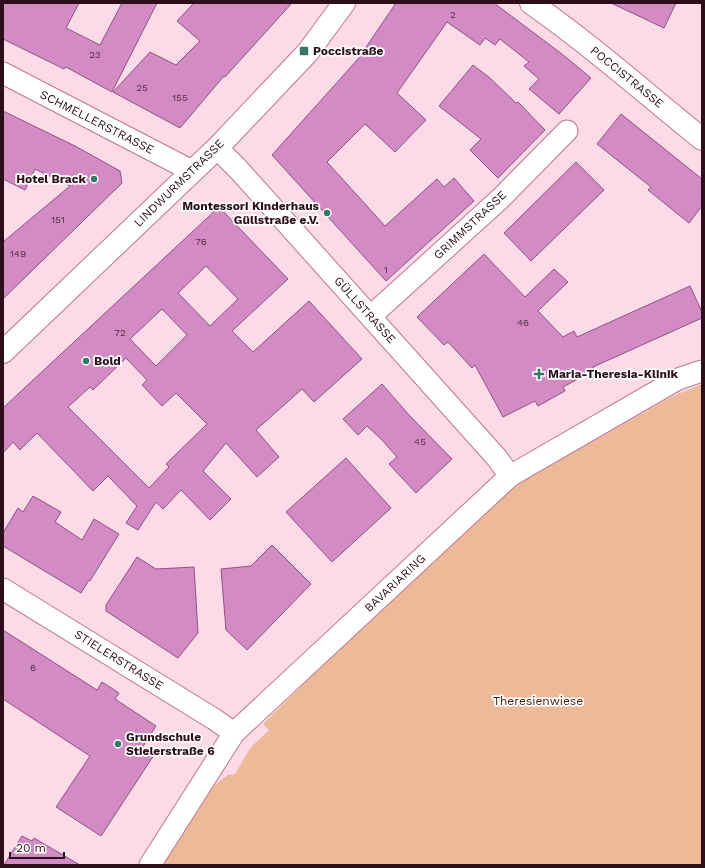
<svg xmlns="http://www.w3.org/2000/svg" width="705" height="868" font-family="'Work Sans',sans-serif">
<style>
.green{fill:#edba99}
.building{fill:#d28bc3;stroke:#8f5283;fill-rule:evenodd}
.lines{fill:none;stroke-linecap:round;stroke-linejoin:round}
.minor-casing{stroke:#c17493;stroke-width:23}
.secondary-casing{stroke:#c17493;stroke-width:24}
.minor{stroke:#fff;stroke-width:21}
.secondary{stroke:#fff;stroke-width:22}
.poi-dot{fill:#377868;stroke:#fff;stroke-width:1.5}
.labels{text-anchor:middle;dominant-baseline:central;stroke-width:3.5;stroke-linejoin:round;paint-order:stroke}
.number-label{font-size:10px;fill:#562e46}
.poi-label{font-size:12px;font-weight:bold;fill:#2d0f1c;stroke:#fff;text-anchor:start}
.street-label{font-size:12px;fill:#2d0f1c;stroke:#fff}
.park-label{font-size:12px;fill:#3f210a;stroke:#fff}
</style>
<rect width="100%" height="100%" fill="#fddae7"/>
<!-- green -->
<polygon class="green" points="702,384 702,865 160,865 171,846 211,788 228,775 235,774 251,747 269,730 263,724 426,563 491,504 521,483 592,442 673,396"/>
<!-- building -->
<g class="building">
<polygon points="3,3 79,3 66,28 100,45 122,3 157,3 112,92 66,67 64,69 3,39"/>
<polygon points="194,3 292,3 225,77 224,76 180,128 113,92 150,52 176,65 200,41 177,21"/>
<polygon points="396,3 494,3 562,54 591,78 559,114 529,89 539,79 524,66 529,62 500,39 495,45 485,38 480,45 447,22 397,93 426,120 395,152 365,124 327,162 385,226 437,179 444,187 454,178 474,201 386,281 272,155 358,59"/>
<polygon points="611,3 676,3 664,28"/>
<polygon points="473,65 490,78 516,103 518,102 545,130 498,178 470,150 481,139 439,106"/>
<polygon points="3,111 75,146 120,171 122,183 3,299 3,242 70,186 35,169 25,190 3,179"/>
<polygon points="621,114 702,179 702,206 689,223 648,190 651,187 597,144"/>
<polygon points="576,162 604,190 531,261 504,233"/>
<path d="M219,207L288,279L232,331L253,352L309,301L362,359L314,402L302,389L256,430L279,457L257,477L226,443L203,471L231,499L210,520L181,490L163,509L156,502L138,530L126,523L137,506L108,476L93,491L37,433L20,450L13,442L3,453V408ZM206,266L238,299L210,326L178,293ZM162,309L187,335L156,366L130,339ZM126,358L147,380L142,385L162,406L176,393L207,424L166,464L169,467L149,488L68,407L90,387L93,390Z"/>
<polygon points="484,254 525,297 554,269 568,282 538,311 563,337 574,331 577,337 690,286 702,312 702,318 593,367 595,370 563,387 565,391 538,406 535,401 503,417 475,365 472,368 448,342 444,345 417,317"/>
<polygon points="382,384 409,415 452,459 416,493 389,464 397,457 382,440 367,426 358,435 343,419"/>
<polygon points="346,458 391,508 332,562 286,512"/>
<polygon points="33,496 61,512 55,522 82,540 94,519 119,534 90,581 89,580 81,593 3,546 3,533 18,508 23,512"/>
<polygon points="272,545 311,584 247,650 226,630 221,569 251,566"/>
<polygon points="137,557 156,569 194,567 198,633 178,658 106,611 106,605"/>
<polygon points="3,630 97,690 102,682 119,693 115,699 156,726 142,748 154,755 101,836 56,807 90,756 3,699"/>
<polygon points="22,836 32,841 34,838 80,865 4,865"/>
</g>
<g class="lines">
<defs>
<g id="minor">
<polyline points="3,73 192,171"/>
<polyline points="217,148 238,169 497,458 510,476"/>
<polyline points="371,316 501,198 567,131"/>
<polyline points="3,589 214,719 234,733"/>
<polyline points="150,865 234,733 510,476 678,379 702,371"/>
</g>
<g id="secondary">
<path d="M531,3C591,45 645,93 702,139"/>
<polyline points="3,352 217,148 308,52 333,18 344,3"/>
</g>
</defs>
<!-- minor casing -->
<use href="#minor" class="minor-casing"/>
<!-- secondary casing -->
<use href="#secondary" class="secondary-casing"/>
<!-- minor -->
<use href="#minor" class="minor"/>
<!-- secondary -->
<use href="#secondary" class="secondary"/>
</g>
<!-- markers -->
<g class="poi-dot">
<rect x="299" y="46" width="10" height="10" rx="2"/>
<circle cx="94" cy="179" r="4"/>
<circle cx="327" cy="213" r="4"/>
<circle cx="86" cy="361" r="4"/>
<path d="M537 368h4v4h4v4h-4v4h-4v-4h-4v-4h4z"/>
<circle cx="118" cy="744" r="4"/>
</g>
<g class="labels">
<!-- number labels -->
<g class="number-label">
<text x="453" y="14">2</text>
<text x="95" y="54">23</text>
<text x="142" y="87">25</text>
<text x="180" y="97">155</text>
<text x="58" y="219">151</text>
<text x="201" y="241">76</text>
<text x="18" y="253">149</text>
<text x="386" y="269">1</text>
<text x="523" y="322">46</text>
<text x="120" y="332">72</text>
<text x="420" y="441">45</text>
<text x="33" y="667">6</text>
</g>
<!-- poi labels -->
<g class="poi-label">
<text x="313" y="51">Poccistraße</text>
<text x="86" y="179" text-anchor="end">Hotel Brack</text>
<text x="319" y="206" text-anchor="end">Montessori Kinderhaus<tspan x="319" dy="14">Güllstraße e.V.</tspan></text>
<text x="94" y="361">Bold</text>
<text x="548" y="374">Maria-Theresia-Klinik</text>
<text x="126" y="737">Grundschule<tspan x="126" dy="14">Stielerstraße 6</tspan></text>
</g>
<!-- street labels -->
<g class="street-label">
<text transform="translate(627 77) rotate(39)">POCCISTRASSE</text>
<text transform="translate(97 122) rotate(27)">SCHMELLERSTRASSE</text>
<text transform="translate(179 183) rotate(-44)">LINDWURMSTRASSE</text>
<text transform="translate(470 225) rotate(-43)">GRIMMSTRASSE</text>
<text transform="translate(365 310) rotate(48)">GÜLLSTRASSE</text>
<text transform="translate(395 583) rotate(-43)">BAVARIARING</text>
<text transform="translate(119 660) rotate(32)">STIELERSTRASSE</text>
</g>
<!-- park labels -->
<g class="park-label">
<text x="538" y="701">Theresienwiese</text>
</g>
</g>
<!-- border -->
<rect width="705" height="868" fill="none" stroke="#2d0f1c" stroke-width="8"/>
<!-- scale -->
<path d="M10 852v6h54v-6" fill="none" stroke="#2d0f1c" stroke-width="2"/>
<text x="16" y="852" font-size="12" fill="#2d0f1c" stroke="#ffffff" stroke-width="3" paint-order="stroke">20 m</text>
</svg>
